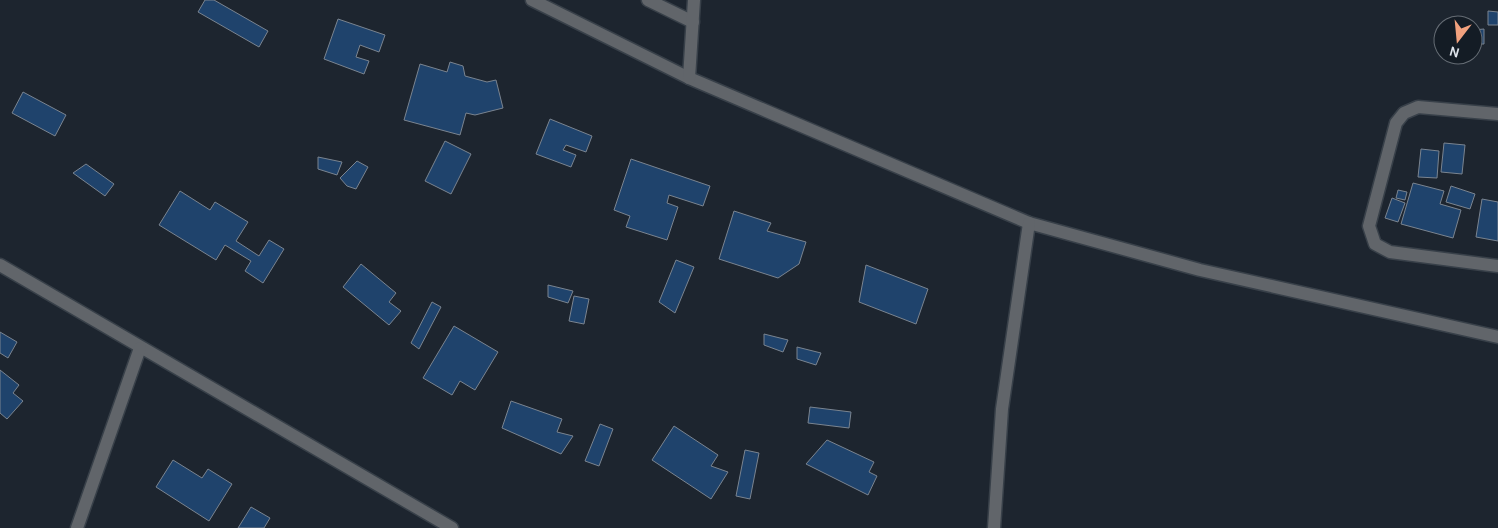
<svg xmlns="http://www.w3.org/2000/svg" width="1498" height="528" font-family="Karla,sans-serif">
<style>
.building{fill:#1f436c;stroke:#7a8490}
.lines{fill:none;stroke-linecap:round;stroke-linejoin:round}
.minor-casing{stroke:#384049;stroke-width:15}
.minor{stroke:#61656a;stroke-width:12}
</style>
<rect width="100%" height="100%" fill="#1d252f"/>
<!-- building -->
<g class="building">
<polygon points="205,0 214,0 268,31 259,47 198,12"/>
<polygon points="1488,11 1498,12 1498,25 1488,25"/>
<polygon points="338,19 385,35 379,52 360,45 356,57 369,61 364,74 324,59"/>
<polygon points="1484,29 1484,44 1473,44 1473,30"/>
<polygon points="450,62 463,66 465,76 487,82 496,80 503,108 475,115 466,113 460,135 404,120 420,64 447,72"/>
<polygon points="23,92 66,115 55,136 12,113"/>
<polygon points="550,119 592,136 586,152 566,145 563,150 576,155 571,167 536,154"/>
<polygon points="445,141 471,154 451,194 425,181"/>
<polygon points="1444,143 1465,145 1462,174 1441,172"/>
<polygon points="1421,149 1439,151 1437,178 1418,177"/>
<polygon points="318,157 342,162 337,175 318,169"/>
<polygon points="631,159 710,186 703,206 669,195 667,203 678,207 667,240 626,227 630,216 614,210"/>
<polygon points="357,161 368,167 356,189 347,186 340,178"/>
<polygon points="86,164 114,184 105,196 73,173"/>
<polygon points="1413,183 1444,191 1440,204 1461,210 1453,238 1401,224"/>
<polygon points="1451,186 1475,194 1470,209 1446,202"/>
<polygon points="1398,190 1407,192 1405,200 1396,198"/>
<polygon points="180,191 210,210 215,202 248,222 236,241 259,256 269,240 284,249 263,283 245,271 251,261 225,245 216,260 159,225"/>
<polygon points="1392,198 1405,203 1398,222 1385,218"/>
<polygon points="1482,199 1498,202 1498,241 1476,237"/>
<polygon points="734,211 771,223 767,231 806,242 799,264 778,278 719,259"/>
<polygon points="676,260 694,267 675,313 659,302"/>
<polygon points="361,264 396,293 389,302 401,311 389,325 343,287"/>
<polygon points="866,265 928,289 916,324 859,302"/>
<polygon points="548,285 573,291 568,303 548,297"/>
<polygon points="574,296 589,299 584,324 569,321"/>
<polygon points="432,302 441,307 419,349 411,343"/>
<polygon points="454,326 498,352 475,390 460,381 452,395 423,378"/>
<polygon points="0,332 17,342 8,358 0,353"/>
<polygon points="764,334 788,340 783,352 764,345"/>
<polygon points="797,347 821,353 816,365 797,359"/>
<polygon points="0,370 19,385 13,393 23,401 7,419 0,413"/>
<polygon points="511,401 562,419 557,432 573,436 561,454 502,428"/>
<polygon points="810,407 851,412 849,428 808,423"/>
<polygon points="600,424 613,429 599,466 585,461"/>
<polygon points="674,426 718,455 711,466 728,472 711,499 652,460"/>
<polygon points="827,440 874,462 869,472 877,476 868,495 806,464"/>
<polygon points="745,450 759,453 750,499 736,496"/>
<polygon points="173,460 202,478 208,469 232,484 209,521 156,487"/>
<polygon points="251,507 270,518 264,528 238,528"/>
</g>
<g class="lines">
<defs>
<g id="minor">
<polyline points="532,0 689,78 1029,223 1200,270 1498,337"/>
<polyline points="648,0 693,22"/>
<polyline points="689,78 694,0"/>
<polyline points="1498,114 1418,107 1404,113 1396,123 1369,226 1375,244 1390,252 1498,266"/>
<polyline points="0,265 452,528"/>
<polyline points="77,528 140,348"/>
<polyline points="994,528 1002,409 1029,223"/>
</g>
</defs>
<!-- minor casing -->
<use href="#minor" class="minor-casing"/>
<!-- minor -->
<use href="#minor" class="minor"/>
</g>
<!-- north arrow -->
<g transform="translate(1458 40) rotate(196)"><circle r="24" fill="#141c25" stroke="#656c74"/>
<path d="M0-4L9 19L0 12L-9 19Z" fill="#f2a17e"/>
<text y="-8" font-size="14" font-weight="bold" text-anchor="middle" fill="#dfe4eb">N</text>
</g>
</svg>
